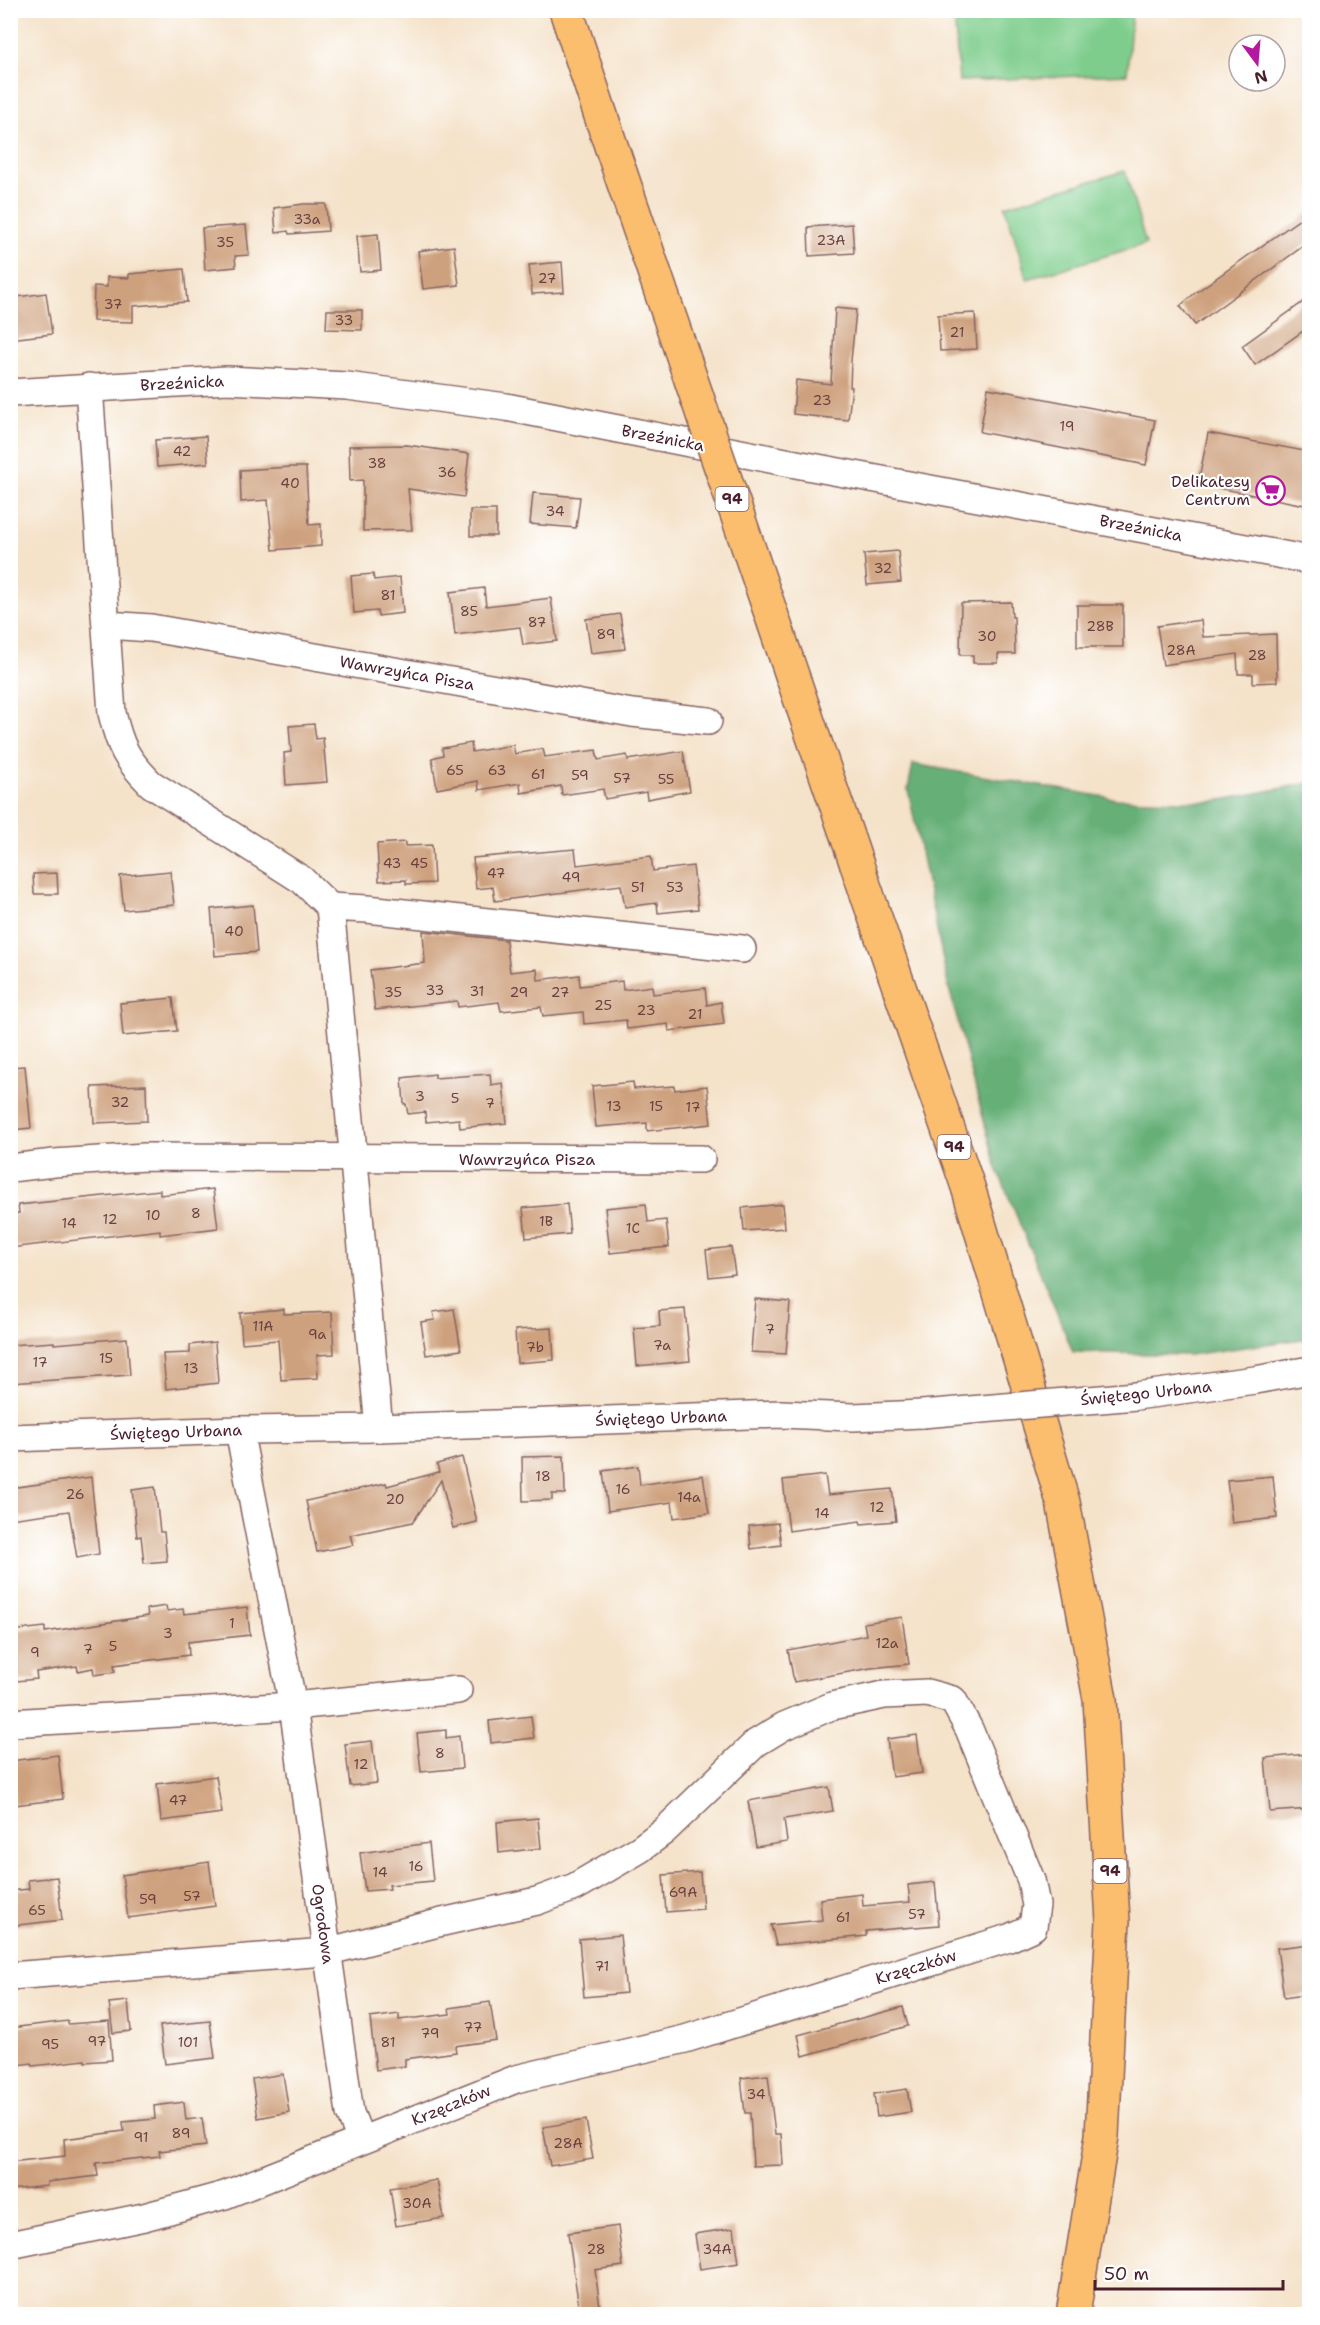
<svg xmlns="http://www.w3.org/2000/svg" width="1320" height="2325" font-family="'Shantell Sans',sans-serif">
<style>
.green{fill:#7ecd8c;stroke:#64765c;stroke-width:1.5}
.forest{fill:#66b078;stroke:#586852;stroke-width:1.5}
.building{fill:#cea17e}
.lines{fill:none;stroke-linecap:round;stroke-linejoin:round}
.minor-casing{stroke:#866362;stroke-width:30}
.major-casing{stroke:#866362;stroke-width:36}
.minor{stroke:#fff;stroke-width:27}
.major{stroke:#fbbd6e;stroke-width:33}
.minor-bridge-casing{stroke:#866362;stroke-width:30;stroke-linecap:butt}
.major-bridge-casing{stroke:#866362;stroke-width:36;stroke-linecap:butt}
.minor-bridge{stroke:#fff;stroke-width:27}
.major-bridge{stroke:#fbbd6e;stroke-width:33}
.labels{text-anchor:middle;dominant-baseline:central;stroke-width:4.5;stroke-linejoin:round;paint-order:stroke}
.number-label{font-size:14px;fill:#6b4040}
.shield{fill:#fff;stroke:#80626b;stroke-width:1.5}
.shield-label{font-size:15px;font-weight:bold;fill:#4a1f2b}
.street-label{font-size:16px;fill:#4a1f2b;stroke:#fff}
.poi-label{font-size:16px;fill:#4a1f2b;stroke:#fff;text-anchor:end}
</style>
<rect width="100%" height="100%" fill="#fff"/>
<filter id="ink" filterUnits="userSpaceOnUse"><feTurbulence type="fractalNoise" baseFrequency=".0167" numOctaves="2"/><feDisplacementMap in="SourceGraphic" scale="12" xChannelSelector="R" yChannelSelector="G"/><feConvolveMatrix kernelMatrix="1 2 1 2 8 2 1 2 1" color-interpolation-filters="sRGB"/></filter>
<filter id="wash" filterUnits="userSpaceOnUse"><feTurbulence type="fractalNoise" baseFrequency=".008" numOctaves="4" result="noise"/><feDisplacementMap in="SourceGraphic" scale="24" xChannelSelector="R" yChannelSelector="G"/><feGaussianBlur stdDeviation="1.35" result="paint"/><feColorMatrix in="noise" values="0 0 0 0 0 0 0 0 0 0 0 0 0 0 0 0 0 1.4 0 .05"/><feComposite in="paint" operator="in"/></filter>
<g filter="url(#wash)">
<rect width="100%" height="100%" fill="#f4e2c9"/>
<!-- green -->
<g class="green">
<polygon points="954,11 1132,11 1127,74 959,81"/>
<polygon points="1125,171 1146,244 1027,279 1005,206"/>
</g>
<!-- forest -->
<polygon class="forest" points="913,764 1117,799 1211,802 1309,783 1309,1338 1189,1355 1073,1352 996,1166 948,984 908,789"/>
<g id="blocks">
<!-- building -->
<g class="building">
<polygon points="304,204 326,204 328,231 289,234 288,231 276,233 274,208"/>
<polygon points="1310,212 1310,241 1195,325 1180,306 1195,293"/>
<polygon points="852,224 854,253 809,256 808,227"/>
<polygon points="246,225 249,255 235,256 236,267 205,270 202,228"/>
<polygon points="378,234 381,270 360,272 357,236"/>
<polygon points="454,246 459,285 423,289 418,251"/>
<polygon points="562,262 564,292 532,294 529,265"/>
<polygon points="184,269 187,302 133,306 133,322 93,321 94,286 107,287 107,277 129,278 129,274"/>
<polygon points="46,293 52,334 10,339 10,298"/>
<polygon points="1310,297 1310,326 1255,365 1242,346"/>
<polygon points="835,308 856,310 851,361 850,387 852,387 848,420 793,414 796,380 831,384"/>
<polygon points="327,310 362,310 362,330 326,329"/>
<polygon points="975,313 977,349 940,351 938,315"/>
<polygon points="988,388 1155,420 1146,465 980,432"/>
<polygon points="1208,433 1310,452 1310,506 1198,484"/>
<polygon points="206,436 208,463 157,467 155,440"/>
<polygon points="407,445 469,454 464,497 408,489 412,530 363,531 363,480 350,481 349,446"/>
<polygon points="292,467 306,467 309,525 321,524 321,546 273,550 268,500 241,502 240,470"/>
<polygon points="533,493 580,497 576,528 530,524"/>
<rect x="470" y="510" width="26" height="26"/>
<polygon points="898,551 901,582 867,585 864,554"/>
<polygon points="373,574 374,580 400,577 403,613 378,616 377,611 354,613 351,576"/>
<polygon points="484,588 486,606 551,598 557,641 523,645 520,627 455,635 450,592"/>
<polygon points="1011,602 1012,617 1014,617 1015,654 998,654 998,663 973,663 973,655 960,655 961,603"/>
<rect x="1077" y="605" width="46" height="42"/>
<polygon points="620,614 625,649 591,653 586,619"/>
<polygon points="1201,620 1203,637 1276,634 1277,682 1253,683 1253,674 1238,674 1237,654 1163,665 1157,626"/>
<polygon points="314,724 316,739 323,738 327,782 286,785 284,753 291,752 289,726"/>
<polygon points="471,743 472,752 513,745 515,754 543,749 545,757 596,750 598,760 627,755 628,760 683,751 690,791 647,799 646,792 605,799 603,789 562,795 561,786 521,793 520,783 479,790 478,781 437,789 432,758 443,755 442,748"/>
<polygon points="405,842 405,846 432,845 434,883 406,884 406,880 379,881 377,844"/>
<polygon points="575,849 577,865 651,856 653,871 693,866 698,909 658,913 657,903 625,907 621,885 495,901 493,887 476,889 473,858"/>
<polygon points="170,871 174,905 124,910 120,876"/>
<polygon points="57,873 58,894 34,894 33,874"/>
<polygon points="253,905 257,952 215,956 211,909"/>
<polygon points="423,931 506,940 510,972 537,969 538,980 579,975 580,986 622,981 623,990 652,986 653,994 705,988 707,1005 721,1002 724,1024 669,1031 668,1024 627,1029 626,1020 584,1024 583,1012 543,1016 541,1007 501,1011 499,1002 458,1007 457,1001 375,1010 370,970 425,963"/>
<polygon points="173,998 177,1031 123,1036 120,1003"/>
<polygon points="25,1066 31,1128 10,1130 10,1067"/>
<polygon points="435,1074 435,1078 490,1074 491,1085 503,1083 507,1123 460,1128 459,1119 426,1122 425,1112 408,1114 406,1104 404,1104 402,1078"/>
<polygon points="633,1082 634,1089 674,1086 675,1090 707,1086 711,1124 647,1131 647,1123 596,1127 592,1086"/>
<polygon points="146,1085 147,1121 94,1123 92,1087"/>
<polygon points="213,1189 218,1228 160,1235 160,1230 10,1248 10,1214 19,1213 18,1205 160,1190 160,1195"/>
<polygon points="567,1204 570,1234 526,1238 523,1208"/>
<polygon points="646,1204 648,1222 666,1220 669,1247 610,1253 605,1208"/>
<polygon points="783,1204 785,1228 744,1231 742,1208"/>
<polygon points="731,1247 735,1274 709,1277 706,1250"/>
<polygon points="755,1299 790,1302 786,1354 751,1352"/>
<polygon points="284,1309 284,1314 332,1312 334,1354 317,1355 318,1378 281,1380 278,1340 242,1343 240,1313"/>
<polygon points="454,1309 461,1350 426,1355 421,1322 435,1320 433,1312"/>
<polygon points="685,1309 690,1361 637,1366 634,1328 660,1326 659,1311"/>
<polygon points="552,1328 554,1360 517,1363 515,1330"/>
<polygon points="127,1338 130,1375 10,1383 10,1345 54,1342 54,1344"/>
<polygon points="215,1342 218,1383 166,1389 163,1354 190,1353 190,1345"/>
<polygon points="564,1456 565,1494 552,1494 552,1500 523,1501 522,1457"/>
<polygon points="462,1457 477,1522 453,1528 441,1480 413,1522 350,1535 353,1545 317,1552 306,1501 386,1483 387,1486 439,1472 437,1464"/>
<polygon points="638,1466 640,1485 703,1475 709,1513 674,1518 672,1502 608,1511 603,1471"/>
<polygon points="825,1475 828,1495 892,1489 896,1521 861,1524 860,1521 789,1531 783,1480"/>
<polygon points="1273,1476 1277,1518 1232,1523 1227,1480"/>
<polygon points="91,1477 99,1554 77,1558 69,1511 10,1519 10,1488"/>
<polygon points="155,1487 160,1532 164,1532 167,1561 144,1563 141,1536 137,1537 132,1490"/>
<polygon points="778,1523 781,1545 751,1549 749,1526"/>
<polygon points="166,1606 167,1611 183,1609 184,1614 247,1607 250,1635 188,1642 189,1655 114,1665 115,1672 94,1675 93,1668 78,1671 77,1666 36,1672 37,1679 16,1681 15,1674 10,1675 10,1631 45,1627 45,1632 148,1616 147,1609"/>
<polygon points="902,1617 909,1664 871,1668 794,1682 788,1650 866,1635 864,1623"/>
<polygon points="531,1716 534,1738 491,1743 489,1721"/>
<polygon points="446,1730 446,1738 459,1736 462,1768 421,1772 417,1733"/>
<polygon points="917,1735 922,1773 892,1777 887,1739"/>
<polygon points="372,1741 377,1783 350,1786 345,1744"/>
<polygon points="1307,1754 1310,1809 1270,1812 1265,1758"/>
<polygon points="58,1755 63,1799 15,1805 10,1761"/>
<polygon points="216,1776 222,1813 161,1821 157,1784"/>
<polygon points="829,1787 833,1811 784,1819 787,1842 756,1847 748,1801"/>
<polygon points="538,1818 541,1848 499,1853 497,1822"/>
<polygon points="429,1843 433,1881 389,1885 390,1889 365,1891 360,1853"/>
<polygon points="209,1862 215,1906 128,1918 122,1875"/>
<polygon points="700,1872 703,1909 666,1912 663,1875"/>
<polygon points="57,1877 62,1920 10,1926 10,1891 29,1889 28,1880"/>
<polygon points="935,1882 939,1925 866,1931 866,1936 776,1945 771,1925 822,1920 820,1899 862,1894 863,1906 910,1902 908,1885"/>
<polygon points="620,1935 626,1993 584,1997 579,1939"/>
<polygon points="1310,1944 1310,1994 1284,1998 1277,1948"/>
<polygon points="128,2001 131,2031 113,2033 109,2003"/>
<polygon points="490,2002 496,2040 455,2046 456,2052 405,2059 405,2066 376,2070 370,2018 399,2014 399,2020 450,2014 449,2008"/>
<polygon points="903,2007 908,2026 803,2056 798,2035"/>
<polygon points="68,2021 68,2024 109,2021 112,2060 85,2062 85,2060 33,2066 32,2063 10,2066 10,2028"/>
<polygon points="210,2021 215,2058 165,2064 160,2026"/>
<polygon points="283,2074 289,2112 258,2118 252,2079"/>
<polygon points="768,2075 775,2134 781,2134 783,2165 753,2166 750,2113 745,2113 741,2078"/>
<polygon points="907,2089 911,2112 877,2117 874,2094"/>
<polygon points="184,2102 186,2120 202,2118 206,2146 159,2151 160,2156 96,2163 98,2176 47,2182 47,2186 10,2190 10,2162 65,2156 64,2139 124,2131 123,2122 155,2119 154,2106"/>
<polygon points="586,2120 593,2159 550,2166 543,2127"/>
<polygon points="437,2180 444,2218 396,2226 390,2188"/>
<polygon points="618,2226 623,2266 595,2270 601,2314 580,2314 568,2233"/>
<polygon points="734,2228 739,2263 700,2269 695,2234"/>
</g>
</g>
</g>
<g filter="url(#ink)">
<use href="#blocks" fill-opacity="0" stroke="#866362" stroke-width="1.5"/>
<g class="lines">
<defs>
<g id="minor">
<path d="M89,387L112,713C120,747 126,759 151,784L302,880L330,907L379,1428"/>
<polyline points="10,393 227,380 347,386 506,407 796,464 1310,560"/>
<polyline points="107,625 151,628 632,713 708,721"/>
<polyline points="330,907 367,909 742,949"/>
<polyline points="10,1168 54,1163 145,1157 701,1159"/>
<polyline points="1136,1396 1255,1380 1310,1370"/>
<polyline points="239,1430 293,1706 350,2113 361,2140"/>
<polyline points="10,1438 239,1430 379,1428 781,1414 853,1417 922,1414"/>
<polyline points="10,1723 293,1706 458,1690"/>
<polyline points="10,1976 326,1952 438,1923 537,1901 575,1887 640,1849 664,1831 756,1743 784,1726 832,1706 884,1695 927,1693 953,1700 969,1729 1031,1880 1036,1905 1033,1927 1009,1938 685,2039 516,2079 225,2195 144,2217 10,2245"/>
</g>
<g id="major">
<polyline points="566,10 607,134"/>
<polyline points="857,865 968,1187 1063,1502 1100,1699 1113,1921 1102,2136 1073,2314"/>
</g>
</defs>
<!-- minor casing -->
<use href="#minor" class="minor-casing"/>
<!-- major casing -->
<use href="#major" class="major-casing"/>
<!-- minor -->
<use href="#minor" class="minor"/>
<!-- major -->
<use href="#major" class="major"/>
<defs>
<polyline id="minor-bridge" points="922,1414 1136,1396"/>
<polyline id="major-bridge" points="607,134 857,865"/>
</defs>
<!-- minor-bridge casing -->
<use href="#minor-bridge" class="minor-bridge-casing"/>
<!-- major-bridge casing -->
<use href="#major-bridge" class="major-bridge-casing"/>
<!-- minor-bridge -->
<use href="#minor-bridge" class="minor-bridge"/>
<!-- major-bridge -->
<use href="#major-bridge" class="major-bridge"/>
</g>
</g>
<!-- icons -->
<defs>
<symbol id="supermarket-ring" viewBox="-11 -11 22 22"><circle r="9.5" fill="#fff" stroke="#b5179e" stroke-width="1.5"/><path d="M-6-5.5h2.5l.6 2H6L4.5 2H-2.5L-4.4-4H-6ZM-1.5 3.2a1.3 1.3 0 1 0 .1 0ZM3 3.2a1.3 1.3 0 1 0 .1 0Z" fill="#b5179e"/></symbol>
</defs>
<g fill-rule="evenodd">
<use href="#supermarket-ring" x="1254" y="474" width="33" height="33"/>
</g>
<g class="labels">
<!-- number labels -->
<g class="number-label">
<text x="307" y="219">33a</text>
<text x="831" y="240">23A</text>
<text x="225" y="242">35</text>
<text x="547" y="278">27</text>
<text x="113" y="304">37</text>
<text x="344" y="320">33</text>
<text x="957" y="332">21</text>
<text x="822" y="400">23</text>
<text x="1067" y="426">19</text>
<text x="182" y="451">42</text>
<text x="377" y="463">38</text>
<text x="447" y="472">36</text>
<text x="290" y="483">40</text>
<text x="555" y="511">34</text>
<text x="883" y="568">32</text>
<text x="388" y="595">81</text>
<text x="469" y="611">85</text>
<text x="537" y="622">87</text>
<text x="1100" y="626">28B</text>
<text x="606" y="634">89</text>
<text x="987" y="636">30</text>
<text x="1181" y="650">28A</text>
<text x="1257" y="655">28</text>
<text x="455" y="770">65</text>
<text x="497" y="770">63</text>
<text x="538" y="774">61</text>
<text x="580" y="775">59</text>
<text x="622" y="778">57</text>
<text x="666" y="779">55</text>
<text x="392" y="863">43</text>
<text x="419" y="863">45</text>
<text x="496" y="873">47</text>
<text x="571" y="877">49</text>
<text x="638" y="887">51</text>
<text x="675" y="887">53</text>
<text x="234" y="931">40</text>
<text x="435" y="990">33</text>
<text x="477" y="991">31</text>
<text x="393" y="992">35</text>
<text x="519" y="992">29</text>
<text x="560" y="992">27</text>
<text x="603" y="1005">25</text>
<text x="646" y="1010">23</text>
<text x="695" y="1014">21</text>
<text x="420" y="1096">3</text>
<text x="455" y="1098">5</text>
<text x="120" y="1102">32</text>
<text x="490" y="1103">7</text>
<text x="614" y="1106">13</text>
<text x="656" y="1106">15</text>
<text x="693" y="1107">17</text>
<text x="196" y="1213">8</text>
<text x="153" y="1215">10</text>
<text x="110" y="1219">12</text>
<text x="546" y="1221">1B</text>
<text x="69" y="1223">14</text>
<text x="633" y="1228">1C</text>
<text x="263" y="1326">11A</text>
<text x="770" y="1329">7</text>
<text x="317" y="1334">9a</text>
<text x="662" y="1345">7a</text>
<text x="535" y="1347">7b</text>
<text x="106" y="1358">15</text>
<text x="40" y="1362">17</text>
<text x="191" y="1368">13</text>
<text x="543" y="1476">18</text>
<text x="623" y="1489">16</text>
<text x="75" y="1494">26</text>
<text x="689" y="1497">14a</text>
<text x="395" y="1499">20</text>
<text x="877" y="1507">12</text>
<text x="822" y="1513">14</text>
<text x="232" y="1623">1</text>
<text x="168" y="1633">3</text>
<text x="887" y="1643">12a</text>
<text x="113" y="1646">5</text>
<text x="88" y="1649">7</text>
<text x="35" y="1652">9</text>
<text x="440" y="1753">8</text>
<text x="361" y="1764">12</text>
<text x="178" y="1800">47</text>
<text x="416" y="1866">16</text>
<text x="380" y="1872">14</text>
<text x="683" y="1892">69A</text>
<text x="192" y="1896">57</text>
<text x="148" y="1899">59</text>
<text x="37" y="1910">65</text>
<text x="917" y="1914">57</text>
<text x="843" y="1917">61</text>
<text x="602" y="1966">71</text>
<text x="473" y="2027">77</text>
<text x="430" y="2033">79</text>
<text x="97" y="2041">97</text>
<text x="188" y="2042">101</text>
<text x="388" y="2042">81</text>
<text x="50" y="2044">95</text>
<text x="756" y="2094">34</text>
<text x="181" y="2133">89</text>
<text x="141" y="2137">91</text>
<text x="568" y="2143">28A</text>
<text x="417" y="2203">30A</text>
<text x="596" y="2249">28</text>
<text x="717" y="2249">34A</text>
</g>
<!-- shield labels -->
<g class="shield">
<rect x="715.5" y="487" width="33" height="24" rx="4.5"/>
<rect x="937.5" y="1135" width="33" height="24" rx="4.5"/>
<rect x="1093.5" y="1859" width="33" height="24" rx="4.5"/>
</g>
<g class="shield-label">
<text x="732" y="499">94</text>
<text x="954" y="1147">94</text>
<text x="1110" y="1871">94</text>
</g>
<!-- street labels -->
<g class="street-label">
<text transform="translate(182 383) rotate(-3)">Brzeźnicka</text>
<text transform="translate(663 438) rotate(11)">Brzeźnicka</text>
<text transform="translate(1141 528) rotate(11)">Brzeźnicka</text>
<text transform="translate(407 673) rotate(10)">Wawrzyńca Pisza</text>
<text x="527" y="1159">Wawrzyńca Pisza</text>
<text transform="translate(1146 1393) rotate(-6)">Świętego Urbana</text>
<text transform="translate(661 1418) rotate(-2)">Świętego Urbana</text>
<text transform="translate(176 1432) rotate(-2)">Świętego Urbana</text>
<text transform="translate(323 1924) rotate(82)">Ogrodowa</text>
<text transform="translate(916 1967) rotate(-17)">Krzęczków</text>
<text transform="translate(451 2105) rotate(-22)">Krzęczków</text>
</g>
<!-- poi labels -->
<g class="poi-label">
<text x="1250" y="481">Delikatesy<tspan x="1250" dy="18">Centrum</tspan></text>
</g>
</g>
<!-- margin -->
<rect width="1320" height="2325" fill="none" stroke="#fff" stroke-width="36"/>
<!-- north arrow -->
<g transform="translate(1257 63) rotate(164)"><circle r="28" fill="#ffffff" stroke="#b7a5aa" stroke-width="1.5"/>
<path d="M0-4.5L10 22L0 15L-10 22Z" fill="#b5179e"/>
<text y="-9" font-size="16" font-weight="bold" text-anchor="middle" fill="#4a1f2b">N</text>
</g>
<!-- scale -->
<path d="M1095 2280v9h188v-9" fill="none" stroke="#4a1f2b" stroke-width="3"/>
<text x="1104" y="2280" font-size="18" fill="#4a1f2b" stroke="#ffffff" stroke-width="4.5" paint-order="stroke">50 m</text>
</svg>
